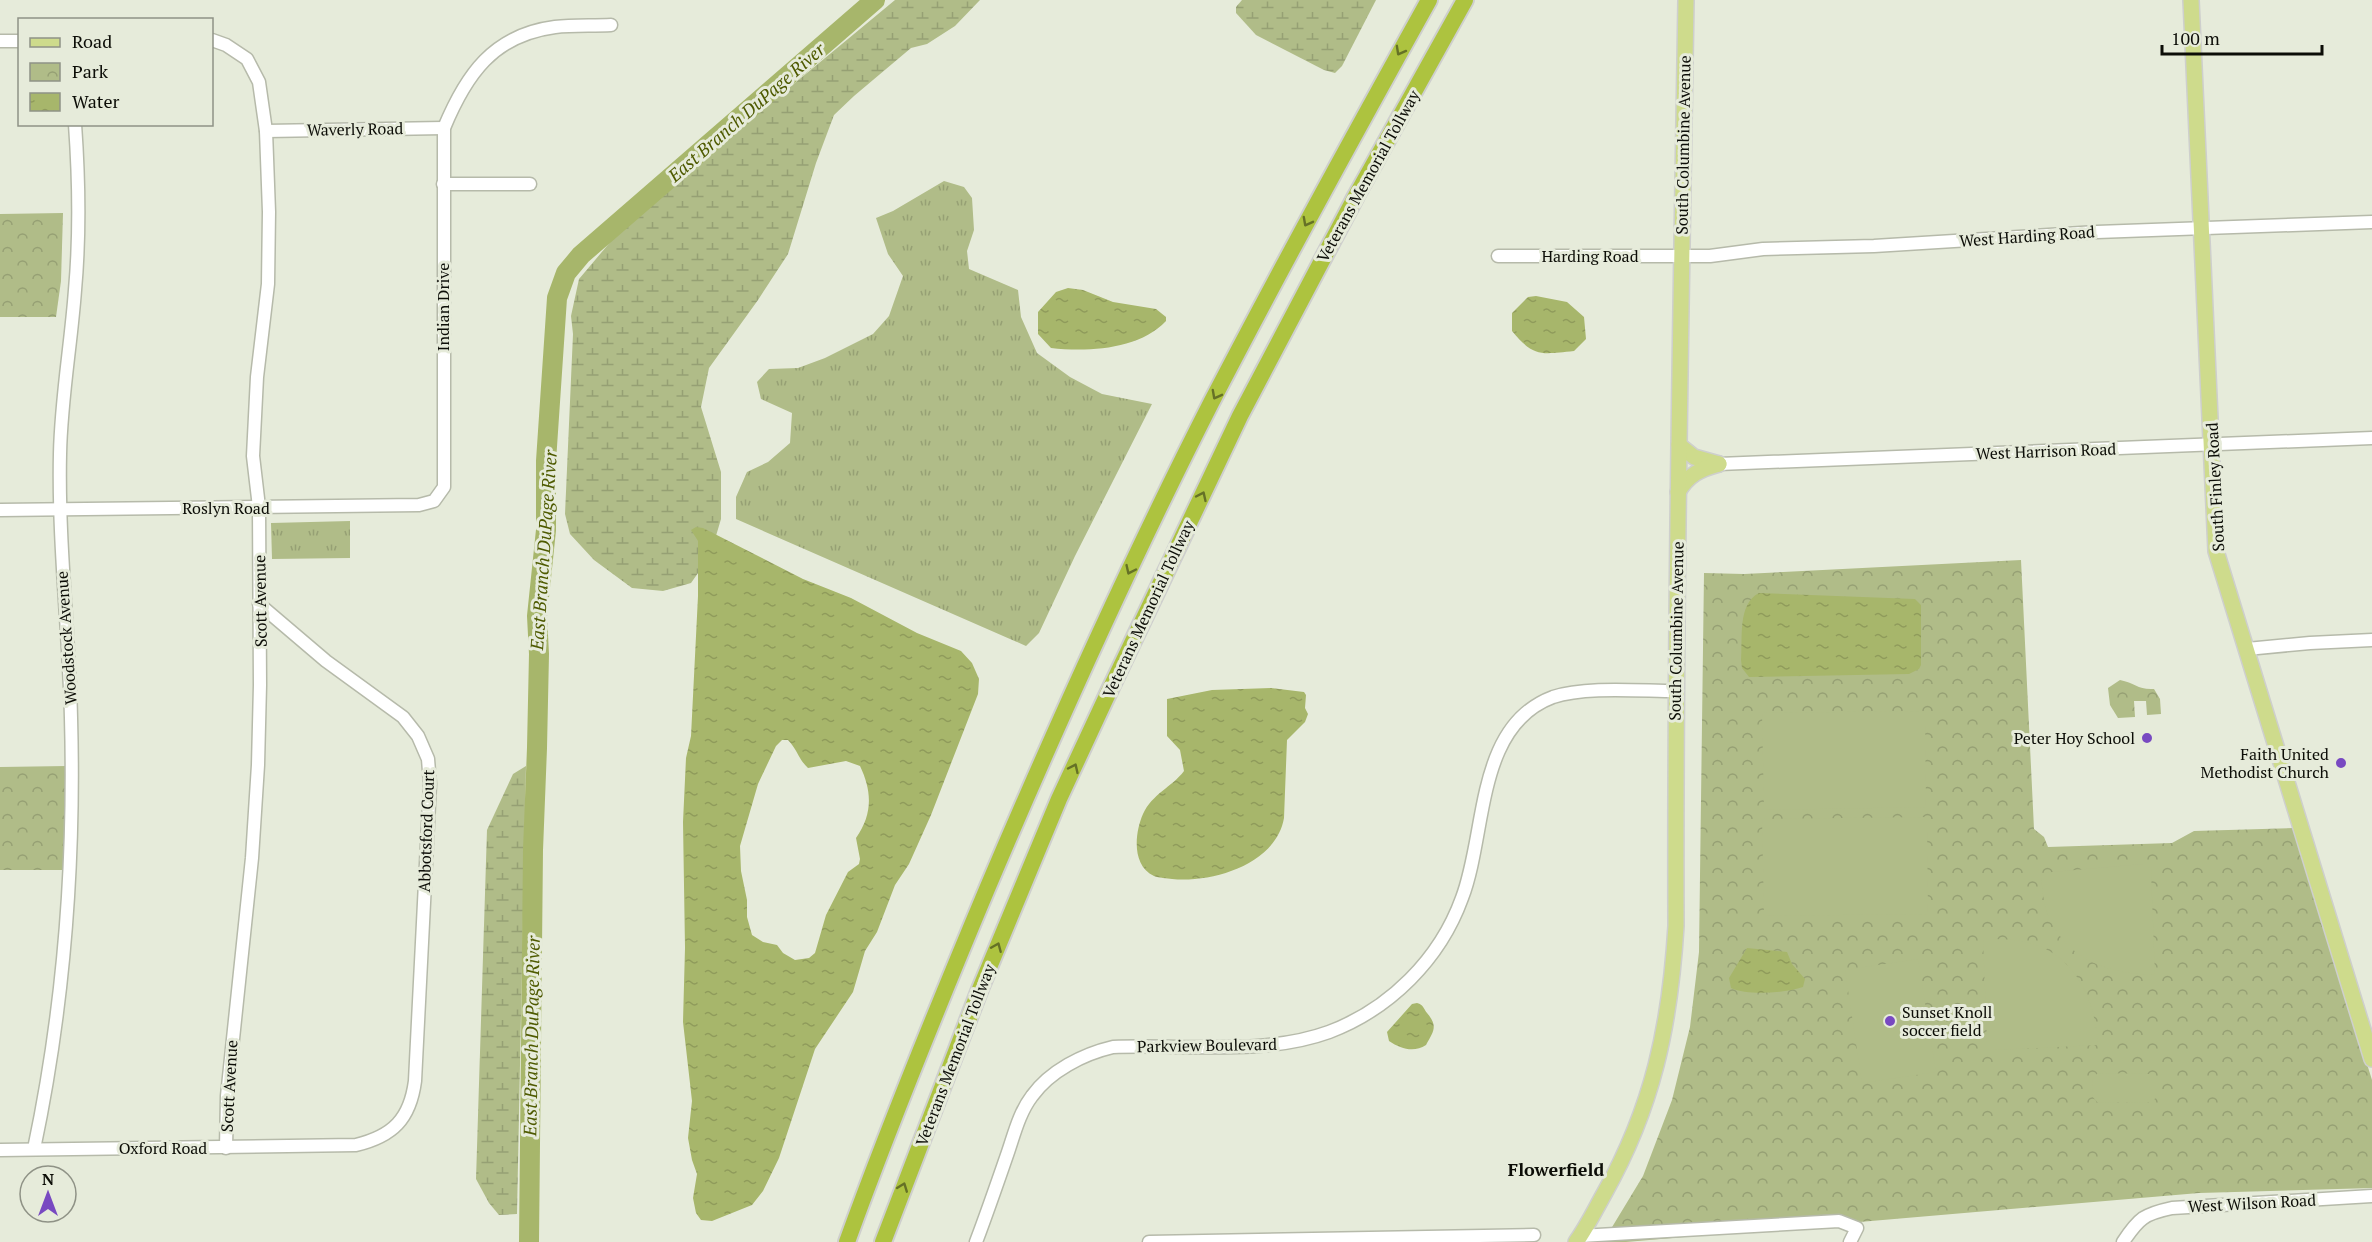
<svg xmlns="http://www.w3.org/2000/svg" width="2372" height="1242" font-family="'PT Serif',serif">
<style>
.grass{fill:url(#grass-tufts)}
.wetland{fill:url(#wetland-marsh)}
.park{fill:url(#park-crowns)}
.pitch{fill:#b0bc88}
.water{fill:url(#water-ripples);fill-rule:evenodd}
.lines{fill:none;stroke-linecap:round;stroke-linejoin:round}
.river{stroke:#a7b66b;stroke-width:20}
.minor-casing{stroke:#b6baaa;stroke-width:15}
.major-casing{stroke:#cecfcd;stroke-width:18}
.highway-casing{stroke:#cecfcd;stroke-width:20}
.minor{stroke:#fff;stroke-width:12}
.major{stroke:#cedb8c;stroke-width:15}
.highway{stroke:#adc33f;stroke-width:16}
.oneway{stroke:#657126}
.poi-dot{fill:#7849c1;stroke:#e6ebda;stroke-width:2}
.labels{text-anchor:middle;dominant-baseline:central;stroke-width:6;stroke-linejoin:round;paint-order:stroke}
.street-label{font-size:16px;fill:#0c0d07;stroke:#e6ebda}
.poi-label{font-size:16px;fill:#0c0d07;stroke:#e6ebda;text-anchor:end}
.water-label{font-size:18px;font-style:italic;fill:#4e5a00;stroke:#e6ebda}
.neighbourhood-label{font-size:18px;font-weight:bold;fill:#0c0d07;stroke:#e6ebda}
</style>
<defs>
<pattern id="grass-tufts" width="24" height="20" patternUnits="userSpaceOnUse" patternTransform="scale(1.5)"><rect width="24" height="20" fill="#b0bc88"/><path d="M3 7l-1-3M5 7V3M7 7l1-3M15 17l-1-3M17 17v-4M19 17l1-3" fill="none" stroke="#96a074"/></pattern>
<pattern id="wetland-marsh" width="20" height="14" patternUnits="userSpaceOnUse" patternTransform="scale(1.5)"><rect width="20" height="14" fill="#b0bc88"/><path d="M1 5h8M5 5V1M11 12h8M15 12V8" fill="none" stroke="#96a074"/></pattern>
<pattern id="park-crowns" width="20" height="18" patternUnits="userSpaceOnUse" patternTransform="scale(1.5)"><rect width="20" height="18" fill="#b0bc88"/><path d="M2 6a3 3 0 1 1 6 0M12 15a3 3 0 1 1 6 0" fill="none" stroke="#96a074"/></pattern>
<pattern id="water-ripples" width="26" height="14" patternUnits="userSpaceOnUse" patternTransform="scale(1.5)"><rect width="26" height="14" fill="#a7b66b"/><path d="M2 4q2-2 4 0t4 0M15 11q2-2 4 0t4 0" fill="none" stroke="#8f9b5b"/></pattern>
</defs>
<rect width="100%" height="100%" fill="#e6ebda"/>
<!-- grass -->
<g class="grass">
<polygon points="944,181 964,187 972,198 974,230 967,251 969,269 1018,290 1021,317 1037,353 1070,377 1102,394 1152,404 1075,556 1039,633 1026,646 736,519 736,497 747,472 768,462 790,443 792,413 761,399 757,382 769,369 798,368 825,358 873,334 889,316 903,276 888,254 876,218 893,211"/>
<polygon points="350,521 350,558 272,559 271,523"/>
</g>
<!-- wetland -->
<g class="wetland">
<polygon points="895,0 980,0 955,26 927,44 911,48 854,96 834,115 816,163 788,254 758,300 709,368 701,407 721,472 721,519 710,556 691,583 663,591 632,588 594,560 570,534 565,514 573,334 571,316 579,279 612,240 656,198"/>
<polygon points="1242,0 1376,0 1342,66 1335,73 1324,70 1256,35 1236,13 1236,7"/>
<polygon points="526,766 517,1214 499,1215 489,1203 476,1179 487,830 513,774"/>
</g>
<!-- park -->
<g class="park">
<polygon points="63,213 61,281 56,317 0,317 0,214"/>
<polygon points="2021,560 2034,829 2044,837 2048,847 2172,843 2194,831 2293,828 2372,1080 2372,1188 2199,1193 1626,1242 1603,1242 1643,1176 1672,1100 1690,1027 1699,952 1704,573 1744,574"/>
<path d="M2120,680C2135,683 2138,690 2154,689L2160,699L2161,714L2147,715L2146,701H2134L2135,717L2118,718L2110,705L2108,688Z"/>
<polygon points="67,766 64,870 0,870 0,767"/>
</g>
<!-- pitch -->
<g class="pitch">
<polygon points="1925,711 1926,807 1764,810 1762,713"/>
<polygon points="1927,817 1928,914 1764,916 1762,819"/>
<path d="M2143,864L2151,870L2155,975C2110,974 2067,961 2048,915C2043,902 2042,887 2041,873Z"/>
<path d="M1983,939C1996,939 2009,939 2021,941C2073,950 2095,997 2098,1045L1995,1050L1987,1042Z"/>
<polygon points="1918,959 1936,1072 1862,1083 1845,970"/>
<polygon points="2098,1073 2150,1074 2156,1079 2156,1098 2150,1102 2146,1103 2097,1102 2092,1096 2093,1077"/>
</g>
<!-- water -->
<g class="water">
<path d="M1068,288L1083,290L1113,302L1156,309L1166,317V321C1139,350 1087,352 1051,348L1038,334V312L1056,292Z"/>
<path d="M1536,296L1567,302L1584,317L1586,339L1574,351C1542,354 1534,358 1512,331V313L1528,297Z"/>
<path d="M696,527L703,528L803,579L851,598L917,633L961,651L972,663L979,679L978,694L931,815L909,864L895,885L877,932L865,951L853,992L815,1049L779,1158L763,1191L752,1205L712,1221L701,1220L696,1213L693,1198L697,1174L692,1160L688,1138L692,1101L683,1022L685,948L683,822L686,758L691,736L698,596V541L691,530ZM782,740H788C797,749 799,760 808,768L846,761L860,766C872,791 873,814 856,838L860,859L859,864L848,872L826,915L815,953L809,958L795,960L783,953L777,945L763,942L752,935L747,917V900L741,871L740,846L758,784L776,746Z"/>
<path d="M1759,593L1915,599L1921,605V665L1919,669L1909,674L1749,677L1742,668L1741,660C1743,639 1737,604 1759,593Z"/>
<path d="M1271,688L1304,692L1306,695L1305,708L1308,714L1305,722L1287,740L1284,818C1276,864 1213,883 1172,879C1167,878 1159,878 1154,876C1131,865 1135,832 1143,814C1152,794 1172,787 1184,771L1180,750L1167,736V699L1212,690Z"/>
<path d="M1747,948L1787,952L1792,964L1805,979L1803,987C1785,993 1748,996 1731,988L1729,978Z"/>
<path d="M1417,1003C1424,1005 1423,1008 1427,1013C1438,1026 1434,1031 1426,1045C1414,1053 1401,1049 1389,1041L1387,1032L1412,1004Z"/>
</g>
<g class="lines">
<!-- river -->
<polyline class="river" points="529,1242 533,850 537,748 539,654 537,616 546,530 546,461 557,298 566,273 581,255 875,0"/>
<defs>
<g id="minor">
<polyline points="212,40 226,45 247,59 259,82 266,131 269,212 268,284 257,377 253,456 259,507 260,685 258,765 252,858 227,1096 226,1148"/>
<polyline points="0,41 20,41"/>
<polyline points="266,131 444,128"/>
<polyline points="443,184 530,184"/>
<polyline points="1498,256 1710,256 1763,249 1874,246 2097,232 2372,222"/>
<polyline points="1719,464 2372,438"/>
<path d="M0,510L419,505L434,501L444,487V128C466,75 493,35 555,27C573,25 592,26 611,25"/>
<polyline points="2247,649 2310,643 2372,640"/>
<path d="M34,1149C64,1007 75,863 71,718C69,630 58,542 60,454C61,399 71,345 75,290C80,235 79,180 75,124"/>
<path d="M0,1150L356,1145C393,1136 410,1119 415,1081L430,784L428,759L418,736L403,717L326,661L259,604"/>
<polyline points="1580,1236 1839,1221 1857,1228 1850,1242"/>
<path d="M976,1242C987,1213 997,1184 1007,1155C1014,1135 1019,1113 1032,1096C1050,1071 1083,1054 1113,1047C1182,1044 1263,1056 1329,1032C1390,1009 1440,959 1462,898C1487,833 1475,726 1553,697C1585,686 1641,691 1675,691"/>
<polyline points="1149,1242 1534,1235"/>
<path d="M2123,1242C2139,1218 2144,1214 2172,1208L2372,1196"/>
</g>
<g id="major">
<polyline points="2191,0 2216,551 2372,1059"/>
<polyline points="1679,445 1694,457 1719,464"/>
<path d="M1678,492C1688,475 1700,469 1719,464"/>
<path d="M1576,1242C1587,1227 1595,1210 1604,1194C1653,1107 1670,1026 1676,926C1675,617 1681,309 1686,0"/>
</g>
<g id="highway">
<path d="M847,1242C890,1123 938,1006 987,889C1057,724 1131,560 1212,401C1282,266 1355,133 1429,0"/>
<polyline points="883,1242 980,989 1059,799 1105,700 1240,416 1356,196 1465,0"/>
</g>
</defs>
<!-- minor casing -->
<use href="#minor" class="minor-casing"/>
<!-- major casing -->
<use href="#major" class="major-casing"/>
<!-- highway casing -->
<use href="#highway" class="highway-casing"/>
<!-- minor -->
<use href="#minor" class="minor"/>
<!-- major -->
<use href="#major" class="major"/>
<!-- highway -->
<use href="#highway" class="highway"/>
</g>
<!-- one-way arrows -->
<defs><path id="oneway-chevron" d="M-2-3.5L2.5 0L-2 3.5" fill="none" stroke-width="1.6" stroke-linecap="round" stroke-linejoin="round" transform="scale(1.5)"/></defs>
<g class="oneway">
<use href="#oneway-chevron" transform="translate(1400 51) rotate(119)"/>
<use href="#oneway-chevron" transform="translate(1307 222) rotate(118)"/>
<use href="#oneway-chevron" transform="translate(1216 395) rotate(118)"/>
<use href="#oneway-chevron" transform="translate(1202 496) rotate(-65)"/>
<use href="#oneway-chevron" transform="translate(1130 570) rotate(115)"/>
<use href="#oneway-chevron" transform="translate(1074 768) rotate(-65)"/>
<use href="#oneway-chevron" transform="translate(997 947) rotate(-67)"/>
<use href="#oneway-chevron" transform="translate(903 1187) rotate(-69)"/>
</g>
<!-- markers -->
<g class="poi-dot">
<circle cx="2147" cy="738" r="6"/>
<circle cx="2341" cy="763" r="6"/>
<circle cx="1890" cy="1021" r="6"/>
</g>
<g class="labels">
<!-- street labels -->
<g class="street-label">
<text transform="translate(355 129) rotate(-1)">Waverly Road</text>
<text transform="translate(1683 145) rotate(-89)">South Columbine Avenue</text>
<text transform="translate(1368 176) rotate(-61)">Veterans Memorial Tollway</text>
<text transform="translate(2027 236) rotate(-4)">West Harding Road</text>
<text x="1590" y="256">Harding Road</text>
<text transform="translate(443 307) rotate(-90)">Indian Drive</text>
<text transform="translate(2046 451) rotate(-2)">West Harrison Road</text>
<text transform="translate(2215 487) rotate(-93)">South Finley Road</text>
<text x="226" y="508">Roslyn Road</text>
<text transform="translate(260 601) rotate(-91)">Scott Avenue</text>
<text transform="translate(1148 609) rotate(-65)">Veterans Memorial Tollway</text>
<text transform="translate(1676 631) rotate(-89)">South Columbine Avenue</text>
<text transform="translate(66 638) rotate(-94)">Woodstock Avenue</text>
<text transform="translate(426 831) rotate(-88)">Abbotsford Court</text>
<text transform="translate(1207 1045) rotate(-1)">Parkview Boulevard</text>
<text transform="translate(955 1055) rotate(-69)">Veterans Memorial Tollway</text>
<text transform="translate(229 1086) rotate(-87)">Scott Avenue</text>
<text x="163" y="1148">Oxford Road</text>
<text transform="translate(2252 1203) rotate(-3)">West Wilson Road</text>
</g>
<!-- poi labels -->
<g class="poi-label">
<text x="2135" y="738">Peter Hoy School</text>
<text x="2329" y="754">Faith United<tspan x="2329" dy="18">Methodist Church</tspan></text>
<text x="1902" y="1012" text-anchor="start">Sunset Knoll<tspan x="1902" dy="18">soccer field</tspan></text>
</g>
<!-- water labels -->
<g class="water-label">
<text transform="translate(746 112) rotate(-41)">East Branch DuPage River</text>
<text transform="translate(543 550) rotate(-86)">East Branch DuPage River</text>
<text transform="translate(531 1036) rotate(-89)">East Branch DuPage River</text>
</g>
<!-- neighbourhood labels -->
<g class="neighbourhood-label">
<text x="1556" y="1169">Flowerfield</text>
</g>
</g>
<!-- legend -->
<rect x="18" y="18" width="195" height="108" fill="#e6ebda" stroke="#8f9286" stroke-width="1.5"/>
<rect x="30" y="38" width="30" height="9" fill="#cedb8c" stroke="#8f9286" stroke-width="1.5"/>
<text x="72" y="48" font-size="18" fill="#0c0d07">Road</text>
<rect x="30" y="63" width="30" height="18" fill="url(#park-crowns)" stroke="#8f9286" stroke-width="1.5"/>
<text x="72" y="78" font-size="18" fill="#0c0d07">Park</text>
<rect x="30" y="93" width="30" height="18" fill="url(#water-ripples)" stroke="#8f9286" stroke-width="1.5"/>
<text x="72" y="108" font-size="18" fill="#0c0d07">Water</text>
<!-- north arrow -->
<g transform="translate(48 1194)"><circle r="28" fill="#e6ebda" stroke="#8f9286" stroke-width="1.5"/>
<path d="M0-4.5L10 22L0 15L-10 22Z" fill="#7849c1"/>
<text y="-9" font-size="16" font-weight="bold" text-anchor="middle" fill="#0c0d07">N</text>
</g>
<!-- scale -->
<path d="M2162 45v9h160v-9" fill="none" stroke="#0c0d07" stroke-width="3"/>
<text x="2171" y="45" font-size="18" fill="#0c0d07" stroke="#e6ebda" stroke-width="4.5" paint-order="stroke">100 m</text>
</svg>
